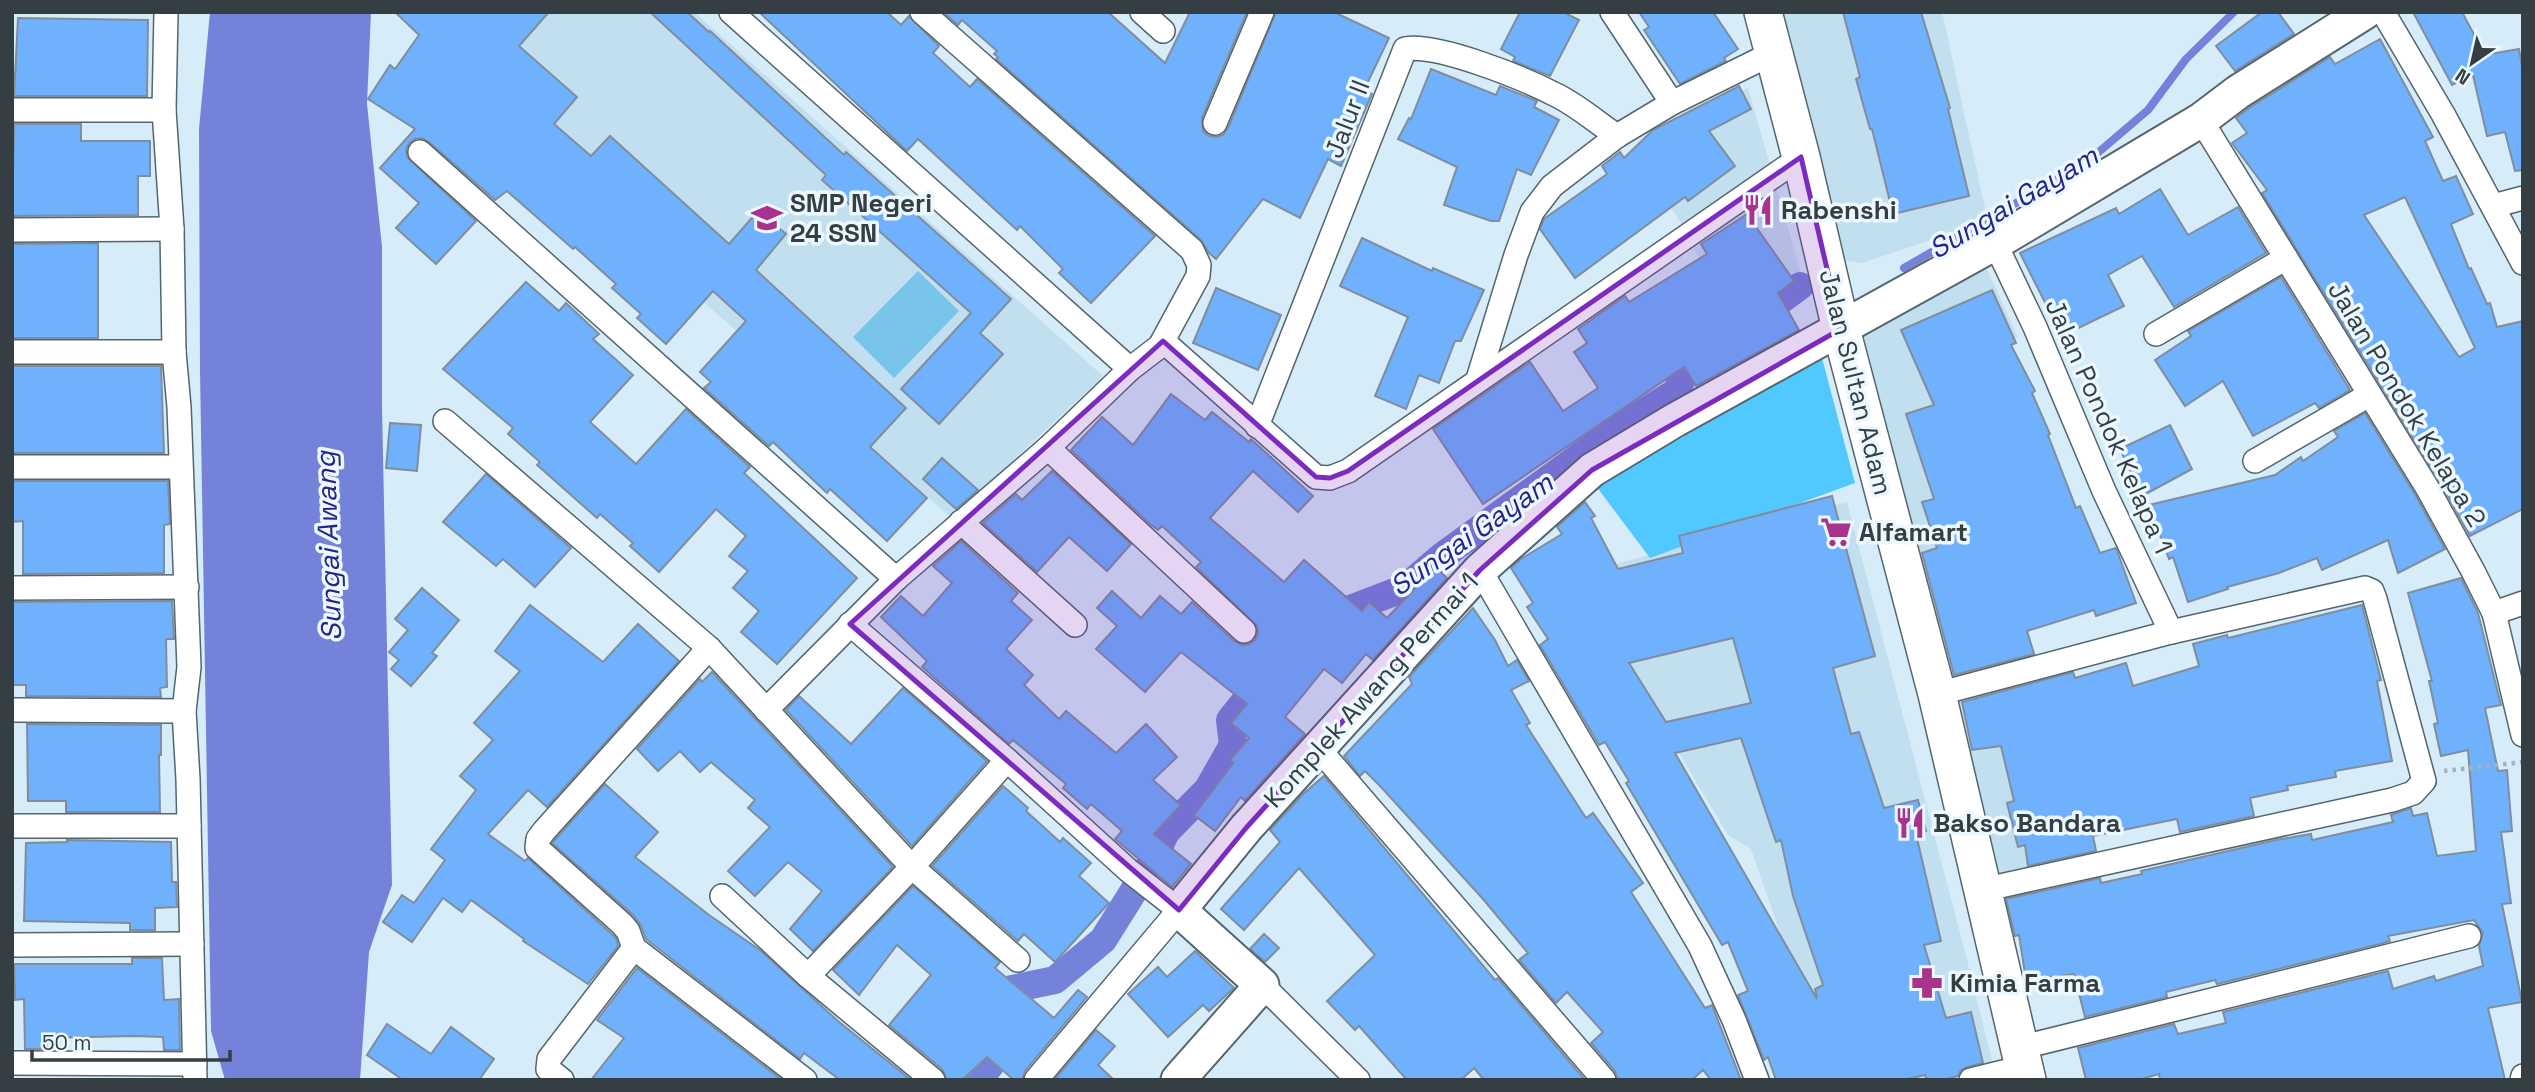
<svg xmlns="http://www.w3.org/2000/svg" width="2535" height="1092" font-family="'Space Grotesk',sans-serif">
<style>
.built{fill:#c2dfef}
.green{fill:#79c4ea}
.forest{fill:#51c8fe}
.water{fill:#7483d9}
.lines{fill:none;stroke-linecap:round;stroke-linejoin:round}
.stream{stroke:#7483d9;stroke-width:8}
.canal{stroke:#7483d9;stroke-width:28}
.building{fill:#6fb1fd;stroke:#808d9d;stroke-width:2;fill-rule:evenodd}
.street-casing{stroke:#536670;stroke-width:26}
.secondary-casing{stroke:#536670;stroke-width:37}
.primary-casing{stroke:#536670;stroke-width:40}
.path{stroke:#a1b3bd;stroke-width:4.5;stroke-dasharray:3.5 5;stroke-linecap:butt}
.street{stroke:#fff;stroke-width:23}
.secondary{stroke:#fff;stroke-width:33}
.primary{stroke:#fff;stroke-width:37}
.marked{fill:#7b2cbf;fill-opacity:0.2;stroke:#7b2cbf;stroke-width:5;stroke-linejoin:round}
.labels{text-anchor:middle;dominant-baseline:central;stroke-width:7;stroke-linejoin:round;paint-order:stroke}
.street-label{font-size:26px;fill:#353e42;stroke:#ebf8ff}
.poi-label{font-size:26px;font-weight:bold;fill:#353e42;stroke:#ebf8ff;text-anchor:start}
.water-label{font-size:28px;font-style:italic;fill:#262488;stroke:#ebf8ff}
</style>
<rect width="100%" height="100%" fill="#d6ecf8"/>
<!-- built -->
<g class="built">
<polygon points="482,12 694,12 1103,376 952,518 426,61"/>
<polygon points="1777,12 1942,12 1985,208 1967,228 1862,263 1841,260"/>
<polygon points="1748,88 1804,284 1765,308 1730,318 1680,221 1633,154 1705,109"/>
<polygon points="1985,265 2018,337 1947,369 2003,567 2037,657 1938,687 1859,335"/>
<polygon points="1847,502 1966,956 1997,1080 1826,1080 1791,964 1751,849 1728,835 1631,673 1604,567"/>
<polygon points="2035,681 2044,728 2070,789 2096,867 1990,896 1942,707"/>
</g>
<!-- green -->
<polygon class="green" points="918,271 959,311 894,378 853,337"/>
<!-- forest -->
<polygon class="forest" points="1822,358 1855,483 1650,558 1596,486"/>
<!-- water -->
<polygon class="water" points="210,12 371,12 367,104 382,247 382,407 392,885 369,952 360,1080 225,1080 211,1031 200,371 199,129"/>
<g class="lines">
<!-- stream -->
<polyline class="stream" points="1904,268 2087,162 2148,110 2186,59 2234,12"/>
<!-- canal -->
<g class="canal">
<polyline points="1751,322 1800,286"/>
<polyline points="1326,627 1350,609 1405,588 1441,557 1620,427 1676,392 1686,370 1716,348"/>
<polyline points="979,1080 991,1064 977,1016 988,994 1055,980 1103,940 1150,865 1166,832 1208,789 1233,745 1230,720 1267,674"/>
</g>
</g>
<!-- building -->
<g class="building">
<polygon points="395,12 549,12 519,46 577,97 554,124 591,156 610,136 729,244 758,211 786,234 756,270 906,408 870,447 927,498 887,541 830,489 827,493 773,442 769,446 704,388 711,382 700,372 746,321 713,291 666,344 637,318 641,314 612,288 616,284 575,247 573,249 507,191 495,200 429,142 422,138 415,139 409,143 406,150 407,157 476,221 436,264 396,228 419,203 380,168 415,129 368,99 390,65 395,69 419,35"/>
<polygon points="650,12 687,12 709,32 710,31 844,155 846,152 1011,299 980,333 1003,354 939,424 901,389 971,313 822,180 826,175"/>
<polygon points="759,12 887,12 901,25 909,16 939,46 933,53 970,87 977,79 1155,236 1091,303 1059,273 1063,269 1020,226 1017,230 918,139 907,151"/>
<polygon points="943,12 1108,12 1165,63 1190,12 1247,12 1202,118 1203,131 1209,136 1216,137 1223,135 1228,128 1276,12 1334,12 1389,38 1364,90 1372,94 1341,166 1328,159 1300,218 1263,199 1216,259 1209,253 1201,240 996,59 998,57 994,54 997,51 962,20 958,25"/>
<polygon points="1520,12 1563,12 1579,20 1550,76 1513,61 1515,57 1501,49"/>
<polygon points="1639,12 1713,12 1738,49 1724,58 1726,61 1680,84 1644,30 1649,27"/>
<polygon points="1843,12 1921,12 1950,108 1948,109 1969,196 1893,214 1872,129 1870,129 1856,79 1860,77"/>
<polygon points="2262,12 2278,12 2294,34 2235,71 2216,46"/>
<polygon points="2413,12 2462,12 2485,55 2519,49 2523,72 2523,170 2515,171 2505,132 2487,136 2473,75 2452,85"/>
<polygon points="18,18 148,20 147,96 14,96"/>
<path d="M2380,39L2433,137L2425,141L2443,181L2456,176L2473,214L2451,224L2469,269L2471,268L2487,304L2490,303L2497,327L2523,321V509L2470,536L2440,482L2262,193L2267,190L2232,143L2247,133L2236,118L2249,108L2330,57L2335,64ZM2405,197L2475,348L2459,357L2364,215Z"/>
<polygon points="1431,69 1496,95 1500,86 1537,101 1534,107 1559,120 1531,175 1517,169 1499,221 1491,221 1444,205 1457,167 1398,139 1409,118 1411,119"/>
<polygon points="1739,86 1751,109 1709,131 1735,166 1688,201 1685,197 1575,278 1540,229 1544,219 1607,174 1602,166 1620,152 1624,158 1653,130"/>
<polygon points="14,124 81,124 81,141 150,141 150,176 138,176 138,215 12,216"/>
<polygon points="2160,189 2188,235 2238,207 2266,253 2174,307 2142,256 2108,275 2124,306 2062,336 2020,253 2116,208 2119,214"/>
<polygon points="1747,214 1794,281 1778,293 1799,330 1696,386 1684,367 1483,504 1433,429 1530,362 1563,411 1598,388 1574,352 1587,343 1578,329 1625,296 1629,302 1707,254 1701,244"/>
<polygon points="1362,238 1432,271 1433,268 1484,290 1461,341 1455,341 1439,383 1419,375 1406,409 1375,396 1408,317 1340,286"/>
<polygon points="98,243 98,338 12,338 12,244"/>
<polygon points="2281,277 2350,390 2319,408 2315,403 2253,436 2223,381 2185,406 2155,360 2191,336 2188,331"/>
<polygon points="526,282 559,311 566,303 599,334 593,339 633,375 590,422 636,464 686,409 750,467 744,473 857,578 777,664 741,632 759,611 733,588 748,571 729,556 746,536 716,509 659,572 630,546 633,543 600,514 597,518 537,465 540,462 508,434 513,428 443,369"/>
<polygon points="1216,288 1281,315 1258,370 1193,343"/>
<polygon points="1992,290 2016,343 2011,345 2035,391 2032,393 2050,434 2048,435 2076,508 2080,506 2100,553 2116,548 2136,603 2096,616 2094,610 2027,631 2034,654 1954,675 1922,553 1937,548 1922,502 1934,499 1906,414 1934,405 1901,330"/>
<polygon points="12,366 161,366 164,453 12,453"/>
<polygon points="1171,394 1205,420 1212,412 1249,442 1251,439 1313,496 1298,512 1253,471 1210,518 1284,582 1304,560 1362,611 1369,602 1387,618 1435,567 1447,578 1373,660 1366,654 1342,683 1324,669 1285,717 1305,734 1245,801 1241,797 1215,831 1194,815 1233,763 1230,760 1249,738 1231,723 1247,704 1181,652 1145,692 1096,649 1117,626 1097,608 1112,591 1141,618 1160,596 1181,614 1192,602 1234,641 1242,645 1249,644 1255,640 1258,633 1257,626 1196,567 1201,562 1162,526 1158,530 1150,524 1071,450 1102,417 1133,445"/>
<polygon points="2365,413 2416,496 2445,549 2398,573 2388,540 2322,570 2317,558 2279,573 2227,587 2228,589 2188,602 2173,557 2169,559 2149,505 2275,475 2301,457 2303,461 2338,437 2334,431"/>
<polygon points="390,423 421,425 417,471 386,468"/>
<polygon points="2170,425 2192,469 2142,496 2120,449"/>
<polygon points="942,458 978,490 956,509 923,479"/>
<polygon points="1052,471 1131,544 1107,571 1069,537 1037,572 983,523 1016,494 1022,500"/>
<polygon points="486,474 571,548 535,587 503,559 496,566 443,522"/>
<polygon points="12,481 168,481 170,524 164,525 164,573 23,574 23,521 12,522"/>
<path d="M1832,496L1875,656L1833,668L1851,734L1859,732L1884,808L1918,800L1926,831L1916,834L1941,941L1924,945L1946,1018L1971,1012L1983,1063L1967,1067L1961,1070L1958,1076L1943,1080H1927L1925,1075L1903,1080H1776L1768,1057L1764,1060L1738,995L1748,991L1728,942L1722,945L1626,783L1629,781L1605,742L1599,745L1540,645L1548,639L1527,607L1533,603L1511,568L1521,559L1562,534L1557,527L1585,502L1595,516L1591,518L1618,569L1683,553L1679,536ZM1733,638L1751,703L1666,722L1629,663ZM1741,738L1776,842L1781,840L1793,896L1823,985L1815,989L1817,999L1675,753Z"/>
<polygon points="961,541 1018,593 1011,601 1032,620 1006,649 1033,675 1024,685 1059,719 1066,711 1116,753 1146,724 1177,757 1153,780 1181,805 1154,834 1191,864 1172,887 1115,839 1122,831 1091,804 1087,809 1063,788 1066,784 1013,740 1009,744 922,667 927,661 881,617 901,596 923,616 952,583 933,566"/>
<polygon points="2461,578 2478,613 2501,705 2485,708 2498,771 2507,770 2512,831 2501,832 2511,903 2502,904 2522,1002 2488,1008 2505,1080 2160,1080 2159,1074 2138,1080 2086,1080 2078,1048 2174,1024 2178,1034 2226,1023 2223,1012 2388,971 2393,989 2434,976 2436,981 2483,966 2479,946 2483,933 2474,920 2388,936 2390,941 2380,944 2217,984 2215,980 2166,992 2167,997 2085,1017 2074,974 2026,980 2019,935 2015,936 2006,899 2100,878 2101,883 2142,874 2141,871 2276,840 2311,834 2312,840 2393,822 2391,815 2411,808 2413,816 2427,813 2437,856 2476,851 2468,750 2441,756 2434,724 2438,723 2429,681 2432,681 2408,593"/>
<polygon points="422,588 459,620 432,653 437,656 411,686 391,669 399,660 389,652 408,630 395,619"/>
<polygon points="172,601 174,639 166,639 167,687 160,688 161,697 26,696 26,685 12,685 12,602"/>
<polygon points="530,605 603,662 638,624 679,661 547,807 528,790 488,834 525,861 528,858 616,938 618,946 588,984 523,941 524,939 471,900 462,912 443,898 412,942 383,922 402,895 414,903 445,860 431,849 476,790 460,776 493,740 474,723 520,671 495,651"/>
<polygon points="2362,605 2381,680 2377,681 2392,761 2335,771 2336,777 2287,786 2288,790 2250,798 2254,816 2180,832 2177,819 2093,836 2096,851 2028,866 2025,845 2018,847 2007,803 2014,801 2001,746 1972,750 1962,702 2073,672 2075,678 2126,663 2133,686 2199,666 2193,644 2227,635 2228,638"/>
<polygon points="1473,608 1495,640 1508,666 1517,660 1529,681 1511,690 1530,723 1526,725 1586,818 1593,813 1643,883 1631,892 1705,1008 1712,1005 1741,1080 1711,1080 1703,1070 1692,1080 1618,1080 1615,1071 1591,1043 1603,1032 1567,992 1556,1003 1519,960 1528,953 1483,899 1381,787 1365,771 1360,776 1344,756 1412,684 1409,677"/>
<polygon points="712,672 893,867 813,951 790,929 822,891 788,862 755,896 728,871 770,827 748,808 755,800 711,762 700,772 680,751 658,771 637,749 700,679 702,682"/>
<polygon points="903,688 987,761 912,846 786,710 799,696 851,744"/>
<polygon points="27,724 161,725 161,755 159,755 160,812 66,812 66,801 28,801"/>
<polygon points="1324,776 1495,980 1498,978 1585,1080 1484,1080 1474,1068 1461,1080 1407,1080 1359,1026 1355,1030 1327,1001 1375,955 1299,868 1244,930 1221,909 1280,842 1270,830 1303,794"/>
<polygon points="605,784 658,832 635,857 709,915 760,950 838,1021 911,1080 840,1080 804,1053 800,1059 646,939 641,926 633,915 552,843"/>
<polygon points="1003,786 1028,808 1026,811 1060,842 1063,838 1091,863 1079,876 1109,903 1055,962 1024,934 1018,941 932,866"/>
<polygon points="67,840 171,842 172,882 176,882 177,907 155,908 155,930 130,930 130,923 24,921 26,843 67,842"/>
<polygon points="913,886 1000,962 995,968 1054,1018 1078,990 1087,997 1025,1071 1022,1080 1014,1080 987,1057 962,1080 947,1080 942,1069 889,1025 931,975 897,945 859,995 833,970"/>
<polygon points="1264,934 1279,948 1265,962 1250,949"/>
<polygon points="1195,951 1234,988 1209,1011 1203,1005 1168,1037 1128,994 1158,967 1167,977"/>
<polygon points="132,958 162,958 164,1000 179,999 180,1050 164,1050 163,1037 134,1036 47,1038 47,1049 25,1049 24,999 15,1000 14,964 132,964"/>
<polygon points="637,968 782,1080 591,1080 624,1038 597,1020"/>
<polygon points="387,1024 431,1054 451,1027 494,1059 479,1080 403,1080 367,1055"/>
<polygon points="1096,1030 1115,1046 1098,1065 1114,1080 1054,1080"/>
</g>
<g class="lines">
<defs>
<g id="street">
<polyline points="166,12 164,110 172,229 174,352 179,407 189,667 184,711 188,779 195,1080"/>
<polyline points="731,12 1130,369"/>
<polyline points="1142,12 1163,31"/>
<polyline points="1612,12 1672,103"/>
<polyline points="2383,12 2443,114 2523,263"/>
<polyline points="12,110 164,110"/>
<polyline points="2201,120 2428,489 2473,571 2494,613 2523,735"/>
<polyline points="1215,123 1262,12"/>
<polyline points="420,152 896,579"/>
<polyline points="2493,206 2523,198"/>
<polyline points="12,230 172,229"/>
<polyline points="1995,243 2035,327 2104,491 2171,632"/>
<polyline points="2156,334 2286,258"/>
<polyline points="1163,341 1316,477 1330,478 1348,471 1801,157"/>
<polyline points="12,352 174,352"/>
<polyline points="1478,379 1516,255 1532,212 1552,186 1617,136 1672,103 1773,53"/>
<polyline points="445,421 709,648 912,867 1018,960"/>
<path d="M1257,426L1405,49C1437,43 1523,78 1554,94C1576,104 1596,122 1617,136"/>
<polyline points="1048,448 1244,631"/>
<polyline points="2255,461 2369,395"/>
<polyline points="12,467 180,467"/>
<polyline points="961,522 1075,625"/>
<polyline points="1480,570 1700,946 1734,1020 1757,1080"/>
<polyline points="12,588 187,587"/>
<polyline points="2494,613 2523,603"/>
<polyline points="850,624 1007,760 1128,870 1179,910 1036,1080"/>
<polyline points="709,648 544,831 538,839 537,848 622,924 628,931 634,948 805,1080"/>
<polyline points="1937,694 2171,632 2365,588 2372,591 2375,599 2424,781 2413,793 2392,800 1982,890"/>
<polyline points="12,710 184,711"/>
<polyline points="766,710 896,579 1048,448 1130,369 1160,346 1198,276 1199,265 1192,250 922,12"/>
<polyline points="1319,749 1604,1080"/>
<polyline points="12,826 189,826"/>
<polyline points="722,896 808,976 933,1080"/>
<polyline points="12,945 192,944"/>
<polyline points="808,976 912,867 1007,760"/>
<polyline points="1262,985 1358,1080"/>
<polyline points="2019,1048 2469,936"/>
<polyline points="12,1063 195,1064"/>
<polyline points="562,1080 548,1069 549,1059 634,948"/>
<polyline points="1971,1080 2024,1067"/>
<polyline points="2522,1080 2523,1076"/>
</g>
<polyline id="secondary" points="1178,1080 1262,985 1179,910 1246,828 1480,570 1592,470 1675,420 1995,243 2201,120 2238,92 2365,12"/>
<polyline id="primary" points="1763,12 1801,157 1841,329 1937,694 2027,1080"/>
</defs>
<!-- street casing -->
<use href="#street" class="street-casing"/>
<!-- secondary casing -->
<use href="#secondary" class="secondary-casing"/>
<!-- primary casing -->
<use href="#primary" class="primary-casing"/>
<!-- path -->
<polyline class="path" points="2444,771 2523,762"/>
<!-- street -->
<use href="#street" class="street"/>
<!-- secondary -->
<use href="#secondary" class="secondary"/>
<!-- primary -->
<use href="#primary" class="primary"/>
</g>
<!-- marked area -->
<path class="marked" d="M1801,157L1841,329L1592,470L1480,570L1246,828L1179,910L850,624L1163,341L1316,477L1330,478L1348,471Z"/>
<!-- icons -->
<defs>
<symbol id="restaurant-bare" viewBox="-9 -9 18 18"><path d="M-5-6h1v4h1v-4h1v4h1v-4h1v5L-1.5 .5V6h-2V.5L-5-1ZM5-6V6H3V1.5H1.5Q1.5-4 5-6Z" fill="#a8338c" stroke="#ebf8ff" stroke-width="2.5" paint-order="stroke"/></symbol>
<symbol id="school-bare" viewBox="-9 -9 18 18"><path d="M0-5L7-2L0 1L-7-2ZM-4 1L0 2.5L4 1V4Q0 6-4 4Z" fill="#a8338c" stroke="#ebf8ff" stroke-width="2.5" paint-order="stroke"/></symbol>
<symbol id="supermarket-bare" viewBox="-9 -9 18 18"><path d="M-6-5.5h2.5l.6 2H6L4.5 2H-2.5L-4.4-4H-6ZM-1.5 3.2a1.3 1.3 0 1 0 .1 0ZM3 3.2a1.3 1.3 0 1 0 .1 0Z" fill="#a8338c" stroke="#ebf8ff" stroke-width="2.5" paint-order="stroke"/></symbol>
<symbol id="pharmacy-bare" viewBox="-9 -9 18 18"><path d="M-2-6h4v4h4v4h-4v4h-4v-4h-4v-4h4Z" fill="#a8338c" stroke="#ebf8ff" stroke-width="2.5" paint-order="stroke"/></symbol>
</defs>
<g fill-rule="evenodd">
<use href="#restaurant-bare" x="1736" y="188" width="44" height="44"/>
<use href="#school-bare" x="745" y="196" width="44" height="44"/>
<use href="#supermarket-bare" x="1814" y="510" width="44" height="44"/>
<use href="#restaurant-bare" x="1888" y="801" width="44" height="44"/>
<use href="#pharmacy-bare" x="1905" y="961" width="44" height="44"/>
</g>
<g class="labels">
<!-- street labels -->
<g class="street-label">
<text transform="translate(1347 119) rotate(-69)">Jalur II</text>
<text transform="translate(1856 382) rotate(76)">Jalan Sultan Adam</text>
<text transform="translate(2407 404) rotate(59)">Jalan Pondok Kelapa 2</text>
<text transform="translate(2109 426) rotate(66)">Jalan Pondok Kelapa 1</text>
<text transform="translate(1371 690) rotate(-48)">Komplek Awang Permai 1</text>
</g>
<!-- poi labels -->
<g class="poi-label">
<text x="790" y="203">SMP Negeri<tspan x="790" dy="30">24 SSN</tspan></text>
<text x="1781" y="210">Rabenshi</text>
<text x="1859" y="532">Alfamart</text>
<text x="1933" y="823">Bakso Bandara</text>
<text x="1950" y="983">Kimia Farma</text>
</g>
<!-- water labels -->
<g class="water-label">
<text transform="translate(2013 202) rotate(-31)">Sungai Gayam</text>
<text transform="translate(1471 534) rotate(-35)">Sungai Gayam</text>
<text transform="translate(328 546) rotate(-92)">Sungai Awang</text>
</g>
</g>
<!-- border -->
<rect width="2535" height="1092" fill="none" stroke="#353e42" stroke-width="28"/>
<!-- north arrow -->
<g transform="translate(2472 63) rotate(214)" stroke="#ebf8ff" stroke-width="5" paint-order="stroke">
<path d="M0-5L12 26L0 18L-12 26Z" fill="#353e42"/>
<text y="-10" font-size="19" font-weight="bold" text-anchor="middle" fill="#353e42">N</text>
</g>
<!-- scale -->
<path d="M32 1050v10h198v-10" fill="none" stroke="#353e42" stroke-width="3.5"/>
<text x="42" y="1050" font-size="21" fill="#353e42" stroke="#ebf8ff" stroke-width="5" paint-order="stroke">50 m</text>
</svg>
